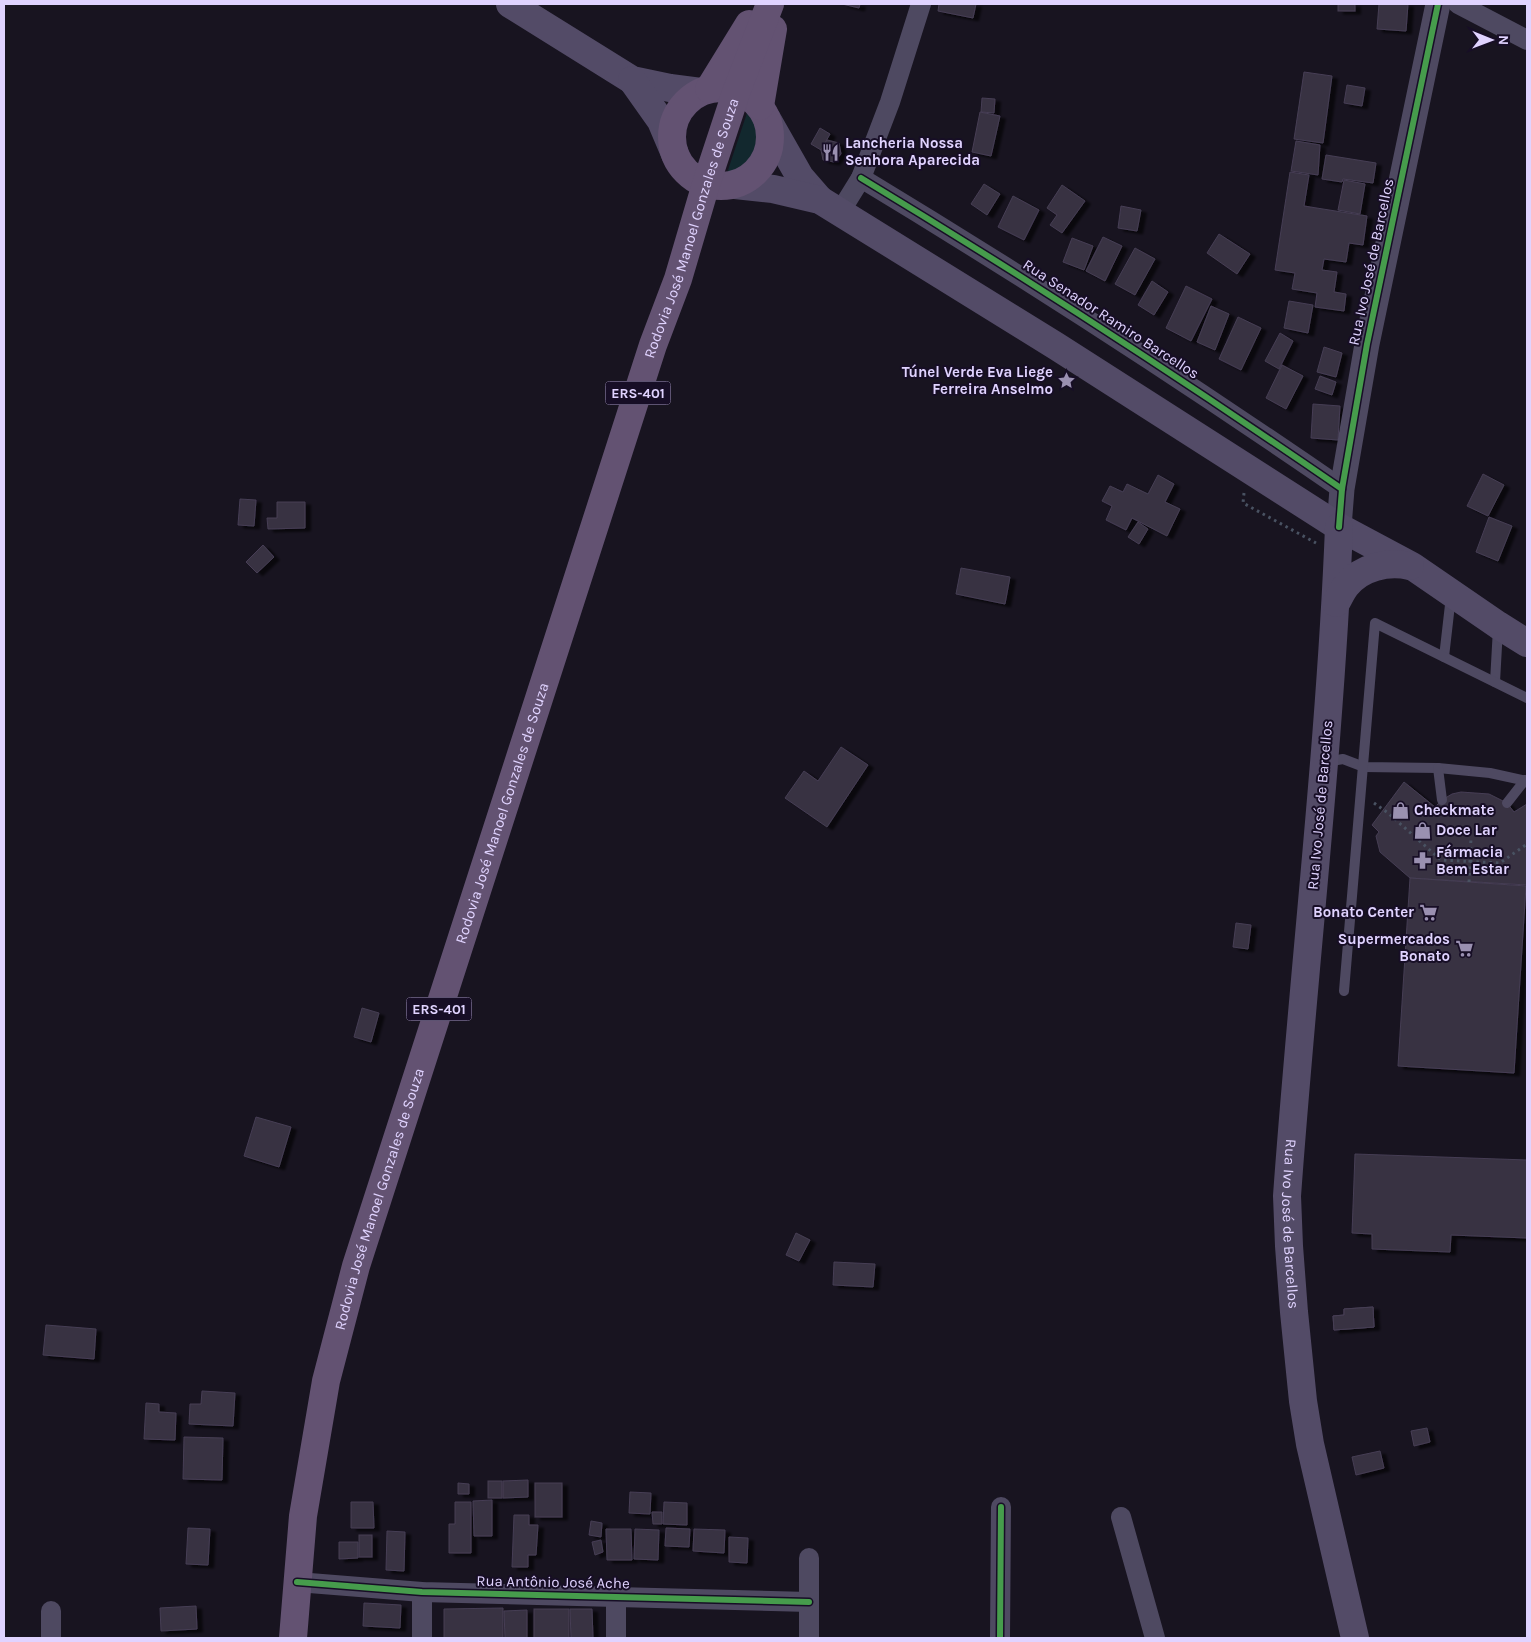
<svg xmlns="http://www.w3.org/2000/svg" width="1531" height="1642" font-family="Karla,sans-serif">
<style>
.green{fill:#12282e}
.building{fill:#383242;stroke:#463e54;filter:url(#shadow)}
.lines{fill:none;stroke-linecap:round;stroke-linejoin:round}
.path{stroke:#495262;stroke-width:3;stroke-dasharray:2.5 4;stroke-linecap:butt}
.service{stroke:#4e4961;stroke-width:10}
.minor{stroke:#4e4961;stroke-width:20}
.tertiary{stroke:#4e4961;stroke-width:25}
.secondary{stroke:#534b67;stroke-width:28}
.primary{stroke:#635272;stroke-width:28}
.cycleway-casing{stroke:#170e26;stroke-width:9}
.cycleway{stroke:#469c4c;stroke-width:6}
.labels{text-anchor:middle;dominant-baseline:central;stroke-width:4;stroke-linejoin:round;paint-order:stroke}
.shield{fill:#170e26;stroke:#a498be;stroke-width:1}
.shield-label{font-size:14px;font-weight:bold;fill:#e0d3ff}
.poi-label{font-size:15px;font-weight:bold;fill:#e0d3ff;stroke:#170e26;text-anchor:start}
.street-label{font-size:15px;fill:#e0d3ff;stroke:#170e26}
</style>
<defs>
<filter id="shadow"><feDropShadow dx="5.5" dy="3" stdDeviation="1" flood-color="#0009"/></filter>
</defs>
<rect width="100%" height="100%" fill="#181420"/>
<!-- green -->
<path class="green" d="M748,110C771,137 760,168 726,176Z"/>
<!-- building -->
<g class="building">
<polygon points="842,4 860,4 859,8"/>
<polygon points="939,4 976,4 973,18 938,11"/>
<rect x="1338" y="4" width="17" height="7"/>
<polygon points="1379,4 1408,4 1406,31 1377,29"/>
<polygon points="1304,72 1332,76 1323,143 1294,139"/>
<polygon points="1347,85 1365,88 1362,106 1344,103"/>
<polygon points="982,98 995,99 994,113 981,112"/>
<polygon points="980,112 1000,116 991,156 972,152"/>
<polygon points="820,128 830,134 821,150 811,144"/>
<polygon points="827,140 839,143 841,154 834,162 823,160 821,150"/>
<polygon points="1296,141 1320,145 1318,175 1291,171"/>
<polygon points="1326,155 1376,163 1373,183 1343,179 1342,182 1322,179"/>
<polygon points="1290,172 1309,175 1304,206 1367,216 1363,245 1349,243 1346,262 1324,259 1322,270 1337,272 1334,292 1346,294 1344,311 1315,307 1317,293 1292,289 1295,273 1275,270"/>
<polygon points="1344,180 1365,184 1360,214 1338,210"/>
<polygon points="984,184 1000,194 987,215 971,204"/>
<polygon points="1062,185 1085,201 1062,233 1050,225 1057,215 1047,208"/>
<polygon points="1013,196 1039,210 1024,240 998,227"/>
<polygon points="1121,206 1141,210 1137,231 1118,228"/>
<polygon points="1219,234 1250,254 1237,274 1207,253"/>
<polygon points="1103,237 1122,246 1105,281 1086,271"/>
<polygon points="1072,238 1093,246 1084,270 1063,262"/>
<polygon points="1135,248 1155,259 1135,295 1115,284"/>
<polygon points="1152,281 1168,292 1154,315 1138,305"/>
<polygon points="1186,286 1212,299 1191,341 1166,328"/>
<polygon points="1289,301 1313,305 1308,333 1284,328"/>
<polygon points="1211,306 1229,314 1215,350 1197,342"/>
<polygon points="1238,317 1261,328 1241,370 1219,359"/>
<polygon points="1280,333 1293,341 1279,369 1265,361"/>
<polygon points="1324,347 1342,353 1336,377 1317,372"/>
<polygon points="1282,365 1303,376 1286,409 1266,398"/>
<polygon points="1320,376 1336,382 1332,395 1315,389"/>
<polygon points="1313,404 1340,406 1338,440 1311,438"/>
<polygon points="1483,474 1504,485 1488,516 1467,506"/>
<polygon points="1158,475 1174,484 1165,502 1180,509 1167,536 1132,518 1126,530 1106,520 1112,506 1102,501 1110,486 1123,492 1127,484 1148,494"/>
<polygon points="240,499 256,500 254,526 238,525"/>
<polygon points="277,502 305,502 305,528 268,529 267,518 277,518"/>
<polygon points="1489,517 1512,526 1498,561 1476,552"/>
<polygon points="1138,522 1148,529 1139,544 1128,537"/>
<polygon points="263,545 274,557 257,573 246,562"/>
<polygon points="961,568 1010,577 1005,604 956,594"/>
<polygon points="841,747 868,765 827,827 785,798 804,771 818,781"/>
<polygon points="1404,782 1435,807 1442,800 1452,794 1461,792 1489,794 1507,803 1514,812 1527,804 1527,885 1410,878 1380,852 1376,836 1379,832 1372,825"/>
<polygon points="1410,878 1526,886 1514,1073 1398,1066"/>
<polygon points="1236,923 1251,925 1248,949 1233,947"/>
<polygon points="362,1008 379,1013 371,1042 354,1037"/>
<polygon points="256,1117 291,1127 279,1167 244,1156"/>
<polygon points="1355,1154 1527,1160 1527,1238 1451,1235 1450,1252 1372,1249 1372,1234 1352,1233"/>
<polygon points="796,1233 810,1240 799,1261 786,1255"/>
<polygon points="834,1262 875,1264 873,1287 833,1285"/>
<polygon points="1373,1307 1374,1327 1334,1330 1333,1316 1344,1315 1344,1309"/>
<polygon points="1373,1307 1374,1327 1334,1330 1333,1316 1344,1315 1344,1309"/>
<polygon points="46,1325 96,1329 94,1359 43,1355"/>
<polygon points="202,1391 235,1393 233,1426 189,1424 190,1404 201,1404"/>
<polygon points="146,1403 159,1404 159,1412 176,1413 175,1440 144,1439"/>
<polygon points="1427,1428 1430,1442 1414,1446 1411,1431"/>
<polygon points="184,1437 223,1438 222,1480 183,1479"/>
<polygon points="1380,1451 1384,1468 1356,1475 1352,1457"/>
<polygon points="528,1480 528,1497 503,1498 503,1481"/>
<rect x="488" y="1481" width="14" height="17"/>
<polygon points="458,1483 469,1484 469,1494 458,1494"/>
<rect x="535" y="1483" width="27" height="34"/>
<polygon points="630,1492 651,1493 650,1514 629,1513"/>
<polygon points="492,1500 492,1536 474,1536 473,1501"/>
<polygon points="351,1502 373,1502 374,1528 351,1528"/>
<polygon points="455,1502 471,1502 471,1553 449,1553 449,1524 455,1524"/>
<polygon points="664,1502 687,1503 687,1525 663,1524"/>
<polygon points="652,1512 662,1512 662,1524 653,1524"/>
<polygon points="514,1515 529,1515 529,1525 538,1525 536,1555 528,1555 528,1567 512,1567"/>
<polygon points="591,1521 602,1523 601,1537 589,1535"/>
<polygon points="188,1528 210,1529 208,1565 186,1564"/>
<polygon points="666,1528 690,1529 689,1547 665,1546"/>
<polygon points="606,1529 631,1529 632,1560 607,1560"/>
<polygon points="635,1529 659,1530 658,1560 634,1559"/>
<polygon points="694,1529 725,1530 724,1553 693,1551"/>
<polygon points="387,1531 405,1532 404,1571 386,1570"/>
<rect x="359" y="1535" width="13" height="22"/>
<polygon points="729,1537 748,1538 747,1563 729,1562"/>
<polygon points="601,1540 603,1552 595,1555 592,1542"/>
<polygon points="339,1542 358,1542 358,1558 339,1559"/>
<polygon points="364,1603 401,1605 400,1628 363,1626"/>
<polygon points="196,1606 197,1629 161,1631 160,1608"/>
<polygon points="503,1608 503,1638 444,1638 444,1609"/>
<rect x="534" y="1609" width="35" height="29"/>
<polygon points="570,1609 592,1609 593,1638 571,1638"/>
<polygon points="527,1610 527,1638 505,1638 504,1611"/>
</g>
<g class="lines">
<!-- path -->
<g class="path">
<polyline points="1244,493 1243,503 1316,543"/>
<polyline points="1374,803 1388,813 1441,860 1500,863 1527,844"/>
<polyline points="1469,882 1471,838"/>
</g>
<!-- service -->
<g class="service">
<polyline points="1444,657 1451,596"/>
<polyline points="1495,682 1498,628"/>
<polyline points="1326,762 1343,759 1364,767 1438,768 1490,773 1527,781"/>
<polyline points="1438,768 1442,800"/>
<polyline points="1507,803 1525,780"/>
<polyline points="1344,991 1375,623 1527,698"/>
</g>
<!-- minor -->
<g class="minor">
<polyline points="1458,4 1527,40"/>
<path d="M861,178C1025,277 1185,381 1342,489"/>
<polyline points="840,212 861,178 890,102 921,4"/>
<polyline points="1121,1517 1155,1638"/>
<polyline points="297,1582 422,1592 809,1602"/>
<polyline points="616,1596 616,1638"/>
<polyline points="51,1638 51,1611"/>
<polyline points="422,1638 422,1592"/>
<polyline points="809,1638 809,1558"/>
<polyline points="1000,1638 1001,1507"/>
</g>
<!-- tertiary -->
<polyline class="tertiary" points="1339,527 1342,489 1367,344 1438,4"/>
<!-- secondary -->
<g class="secondary">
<polyline points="510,4 632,80 670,88 701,92"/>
<polyline points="632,80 661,121 675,154"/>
<polyline points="767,119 800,177 820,200"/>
<polyline points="735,185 773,189 820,200 1056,346 1339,527 1412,566 1498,625 1527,643"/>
<path id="s1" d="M1339,527C1330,750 1303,973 1287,1196L1289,1246L1294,1312L1303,1401L1310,1444L1355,1638"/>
<path d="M1336,603C1339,598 1342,591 1346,586C1361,567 1388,561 1410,566"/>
</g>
<!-- primary -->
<g class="primary">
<circle cx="721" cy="137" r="49"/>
<polyline points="709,89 749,24"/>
<polyline points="760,106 773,29"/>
<path id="s2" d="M293,1638L303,1516L326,1381L356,1266L653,345L678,279L706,184L737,90L770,4"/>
</g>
<defs>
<g id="cycleway">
<path d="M861,178C1025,277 1185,381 1342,489"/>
<polyline points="1339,527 1342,489 1367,344 1438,4"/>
<polyline points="297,1582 422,1592 809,1602"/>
<polyline points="1000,1638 1001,1507"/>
</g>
</defs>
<!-- cycleway casing -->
<use href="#cycleway" class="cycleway-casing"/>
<!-- cycleway -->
<use href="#cycleway" class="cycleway"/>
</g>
<!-- icons -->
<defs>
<symbol id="restaurant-bare" viewBox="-9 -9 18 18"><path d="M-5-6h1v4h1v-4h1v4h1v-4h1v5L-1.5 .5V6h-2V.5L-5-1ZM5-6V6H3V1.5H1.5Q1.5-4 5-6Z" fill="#9a90b1" stroke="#170e26" stroke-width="2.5" paint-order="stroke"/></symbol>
<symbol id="sight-bare" viewBox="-9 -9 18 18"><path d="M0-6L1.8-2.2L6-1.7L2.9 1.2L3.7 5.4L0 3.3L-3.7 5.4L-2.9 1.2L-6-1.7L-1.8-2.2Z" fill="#9a90b1" stroke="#170e26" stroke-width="2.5" paint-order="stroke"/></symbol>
<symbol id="shop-bare" viewBox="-9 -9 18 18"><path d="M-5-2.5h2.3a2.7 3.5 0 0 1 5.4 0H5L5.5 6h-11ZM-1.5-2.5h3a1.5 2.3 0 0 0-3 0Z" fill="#9a90b1" stroke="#170e26" stroke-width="2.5" paint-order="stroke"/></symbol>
<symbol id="pharmacy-bare" viewBox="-9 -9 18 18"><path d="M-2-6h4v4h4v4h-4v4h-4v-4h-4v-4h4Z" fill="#9a90b1" stroke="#170e26" stroke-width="2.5" paint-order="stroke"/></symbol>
<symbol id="supermarket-bare" viewBox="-9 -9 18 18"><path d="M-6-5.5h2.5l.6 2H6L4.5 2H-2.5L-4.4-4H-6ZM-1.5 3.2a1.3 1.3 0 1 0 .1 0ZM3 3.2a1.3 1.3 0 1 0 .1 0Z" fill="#9a90b1" stroke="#170e26" stroke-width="2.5" paint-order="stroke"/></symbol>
</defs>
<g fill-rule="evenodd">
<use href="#restaurant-bare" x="818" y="140" width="25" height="25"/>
<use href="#sight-bare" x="1054" y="368" width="25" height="25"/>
<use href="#shop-bare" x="1388" y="798" width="25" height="25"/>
<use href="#shop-bare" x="1410" y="818" width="25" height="25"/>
<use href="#pharmacy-bare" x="1410" y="848" width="25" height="25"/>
<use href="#supermarket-bare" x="1416" y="900" width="25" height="25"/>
<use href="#supermarket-bare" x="1452" y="936" width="25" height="25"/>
</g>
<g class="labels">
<!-- shield labels -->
<g class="shield">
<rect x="605.5" y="381.5" width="65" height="23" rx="4"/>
<rect x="406.5" y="997.5" width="65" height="23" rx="4"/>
</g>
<g class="shield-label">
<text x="638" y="393">ERS-401</text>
<text x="439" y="1009">ERS-401</text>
</g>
<!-- poi labels -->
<g class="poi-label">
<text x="845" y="143">Lancheria Nossa<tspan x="845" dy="17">Senhora Aparecida</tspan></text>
<text x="1053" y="372" text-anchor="end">Túnel Verde Eva Liege<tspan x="1053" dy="17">Ferreira Anselmo</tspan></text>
<text x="1414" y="810">Checkmate</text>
<text x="1436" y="830">Doce Lar</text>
<text x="1436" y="852">Fármacia<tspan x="1436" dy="17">Bem Estar</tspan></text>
<text x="1414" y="912" text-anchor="end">Bonato Center</text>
<text x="1450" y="939" text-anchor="end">Supermercados<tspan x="1450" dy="17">Bonato</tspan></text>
</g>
<!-- street labels -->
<g class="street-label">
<text stroke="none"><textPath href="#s2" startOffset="1469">Rodovia José Manoel Gonzales de Souza</textPath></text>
<text transform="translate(1371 262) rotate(-78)">Rua Ivo José de Barcellos</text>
<text transform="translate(1111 319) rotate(33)">Rua Senador Ramiro Barcellos</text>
<text transform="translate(1320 805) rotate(-85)">Rua Ivo José de Barcellos</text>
<text stroke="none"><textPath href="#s2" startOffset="854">Rodovia José Manoel Gonzales de Souza</textPath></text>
<text stroke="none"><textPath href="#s2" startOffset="449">Rodovia José Manoel Gonzales de Souza</textPath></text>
<text stroke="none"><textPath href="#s1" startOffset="699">Rua Ivo José de Barcellos</textPath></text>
<text transform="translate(553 1582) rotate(1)">Rua Antônio José Ache</text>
</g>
</g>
<!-- border -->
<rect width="1531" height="1642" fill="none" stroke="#e0d3ff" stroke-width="10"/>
<!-- north arrow -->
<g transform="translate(1491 40) rotate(91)" stroke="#170e26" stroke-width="4" paint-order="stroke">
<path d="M0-4L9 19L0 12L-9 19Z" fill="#e0d3ff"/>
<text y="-8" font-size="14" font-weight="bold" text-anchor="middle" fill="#e0d3ff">N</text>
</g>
</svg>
